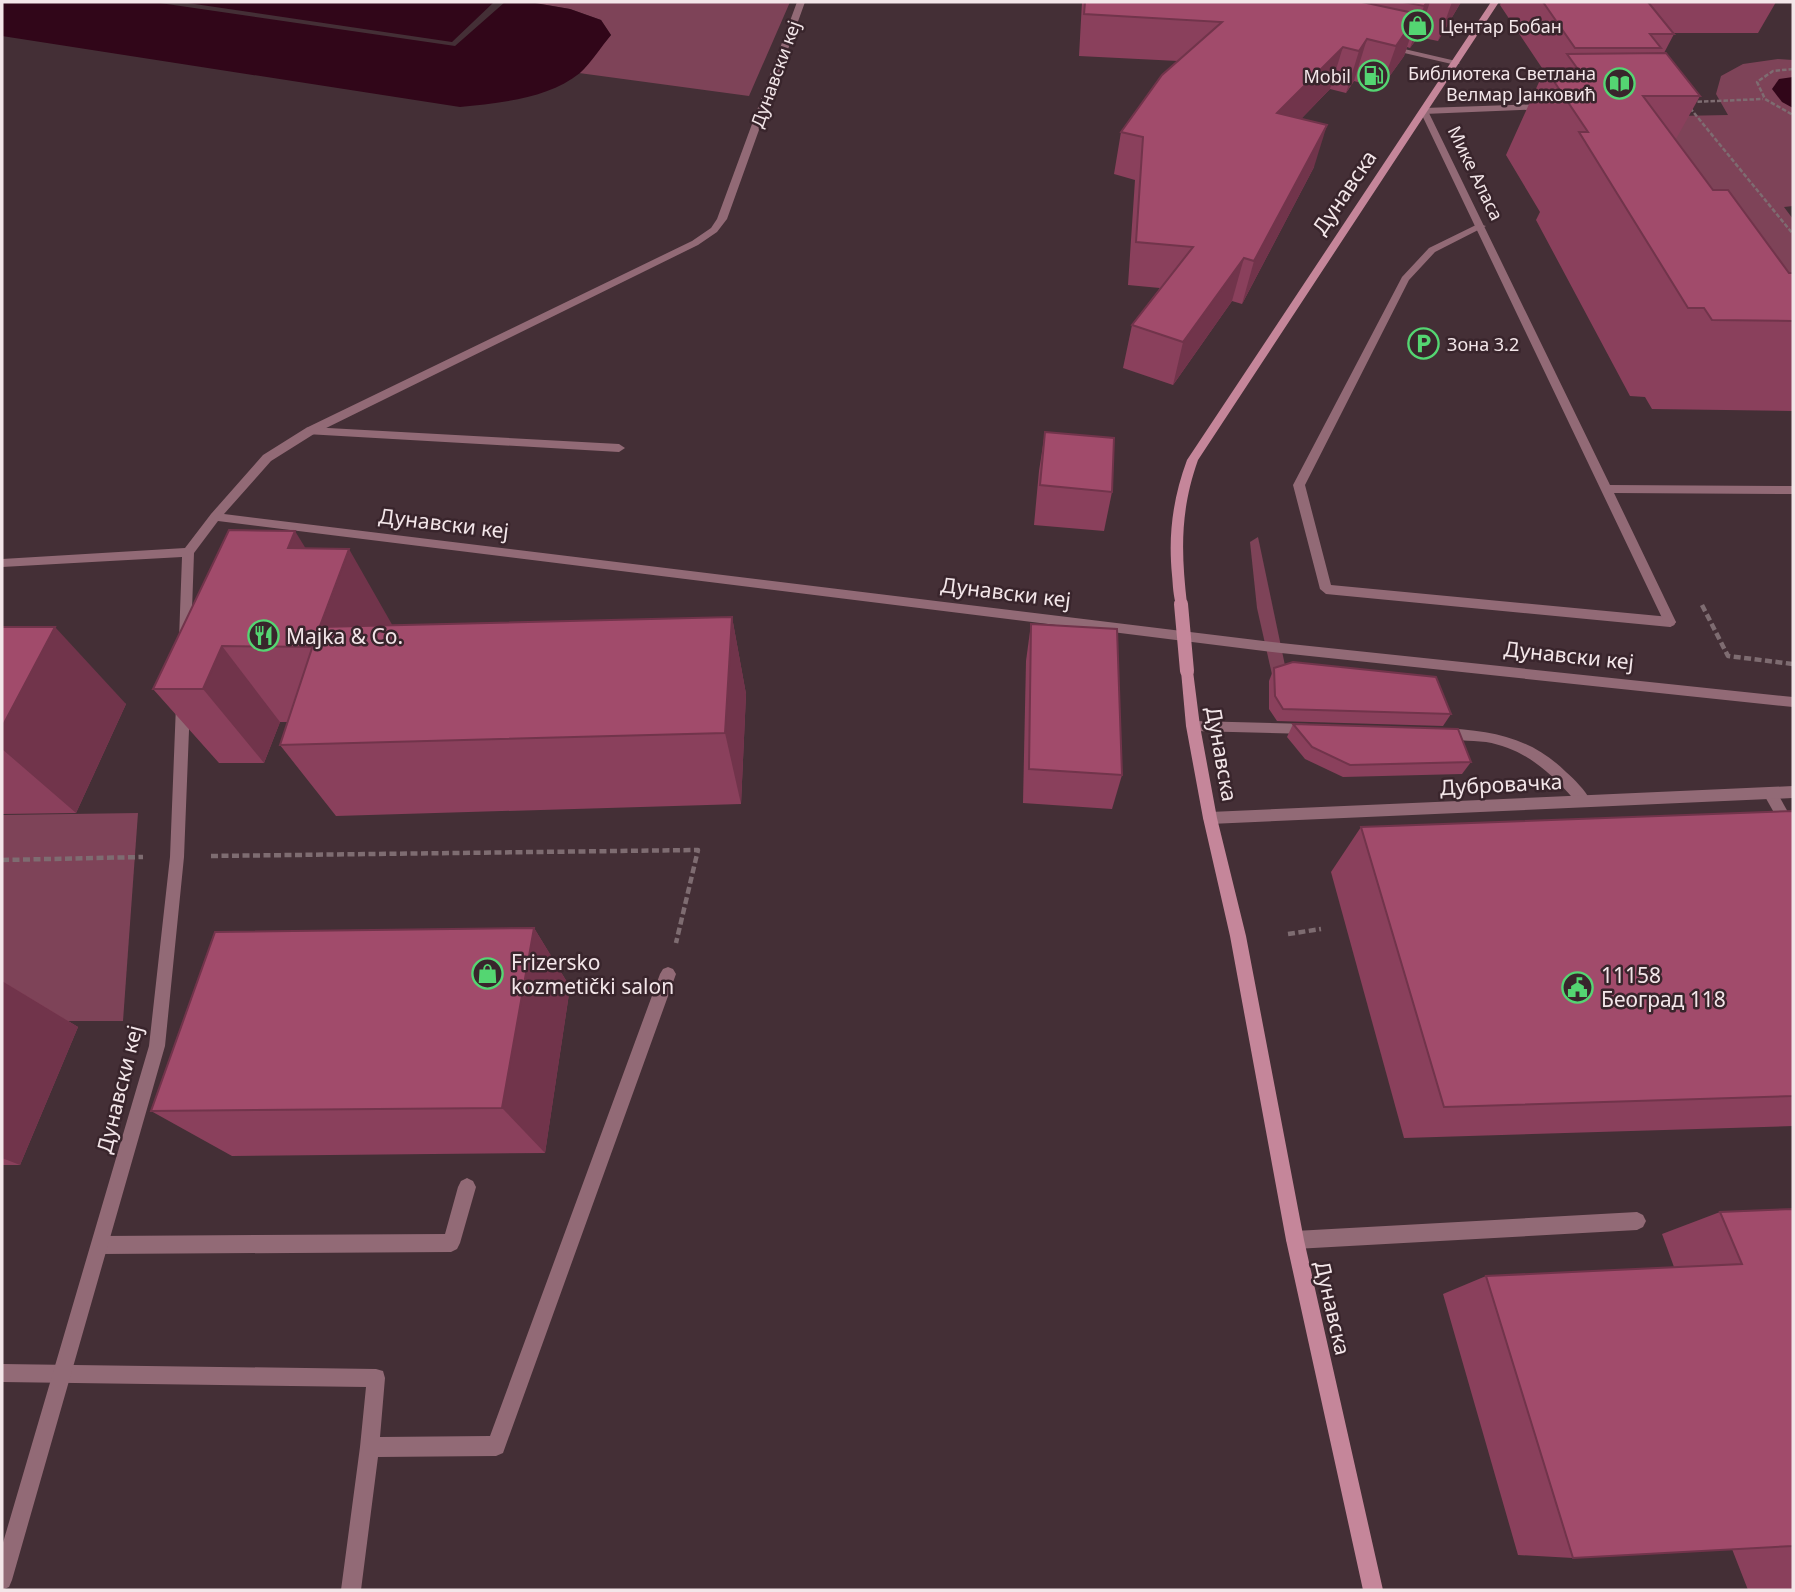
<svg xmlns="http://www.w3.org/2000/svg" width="1795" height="1592" font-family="'Noto Sans',sans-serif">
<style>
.green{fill:#7e4358}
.water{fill:#310619}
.pier{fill:#442f36}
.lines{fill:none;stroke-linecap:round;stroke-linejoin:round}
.path-far1{stroke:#7e6c71;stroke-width:2.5;stroke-dasharray:4.5 2;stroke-linecap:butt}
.path{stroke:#7e6c71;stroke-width:4.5;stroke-dasharray:7 3.5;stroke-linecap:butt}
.service{fill:#926a76;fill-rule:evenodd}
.minor{fill:#926a76;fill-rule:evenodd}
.tertiary{fill:#926a76;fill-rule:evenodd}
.secondary{fill:#c5869a;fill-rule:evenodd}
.secondary-bridge{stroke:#c5869a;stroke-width:14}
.wall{fill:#8a405c}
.shaded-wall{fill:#71344b}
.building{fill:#a14b6b;stroke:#71344b;stroke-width:2}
.labels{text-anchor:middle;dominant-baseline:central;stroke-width:5;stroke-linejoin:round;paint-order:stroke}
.far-poi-label{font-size:18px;fill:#f3e6e9;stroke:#39252c;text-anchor:start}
.far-street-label{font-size:18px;fill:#f3e6e9;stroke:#39252c}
.street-label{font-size:21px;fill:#f3e6e9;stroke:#39252c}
.poi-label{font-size:21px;fill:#f3e6e9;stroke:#39252c;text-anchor:start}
</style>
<rect width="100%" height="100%" fill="#442f36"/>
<!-- green -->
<g class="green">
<polygon points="529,2 790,2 749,96 579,73 611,35 601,20 570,9"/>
<polygon points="1778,59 1793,60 1793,206 1784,207 1793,219 1793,342 1625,117 1728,115 1716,94 1721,76 1743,64"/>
<polygon points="1258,537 1287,675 1273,679 1257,608 1250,542"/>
<polygon points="138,813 123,1021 2,1021 2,815"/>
</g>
<!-- water -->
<g class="water">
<path d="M2,2H529L570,9L601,20L611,35C601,47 591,63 580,73C548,99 499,103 460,107L2,36Z"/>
<polygon points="1793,77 1793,108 1782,102 1772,89 1779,79"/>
</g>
<!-- pier -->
<polygon class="pier" points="153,2 181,2 452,42 494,2 505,2 455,46"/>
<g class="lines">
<!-- path-far1 -->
<g class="path-far1">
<polyline points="1793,69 1773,71 1757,82 1765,99 1793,115"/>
<polyline points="1691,102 1763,99"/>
<polyline points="1690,108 1793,234"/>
</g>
<!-- path -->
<g class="path">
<polyline points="1702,605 1728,656 1793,664"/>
<polyline points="211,856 698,850 676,943"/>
<polyline points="2,860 143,857"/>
<polyline points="1288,934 1321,929"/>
</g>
<!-- service -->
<g class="service">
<polygon points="1387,45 1456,61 1460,63 1456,65 1387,49"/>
<polygon points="1544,104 1548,107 1547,109 1424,114 1420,111 1424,108"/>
<polygon points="1478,224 1486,226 1435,252 1409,280 1305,485 1331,585 1670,617 1676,622 1674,625 1670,627 1326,594 1320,589 1293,485 1402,277 1429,248"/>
<polygon points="310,427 619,444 625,448 619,452 306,434 306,428"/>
<polygon points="1193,721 1309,724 1316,729 1309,734 1193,731 1186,726"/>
<path d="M1441,728C1489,730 1531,737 1566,772C1575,780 1585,790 1591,801L1589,805H1579C1553,775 1527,749 1486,742C1470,740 1452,742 1436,737L1434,733L1436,729Z"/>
<polygon points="668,967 673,969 676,974 503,1453 496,1456 378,1457 361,1590 341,1590 360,1447 366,1387 2,1382 2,1364 376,1369 383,1371 385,1378 380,1437 490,1436 660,974 663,969"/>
<polygon points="467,1178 473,1181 476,1187 460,1243 457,1249 451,1252 101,1254 95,1251 92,1245 95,1239 101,1236 445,1234 458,1187 461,1181"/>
<polygon points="1637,1212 1643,1215 1646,1221 1643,1227 1637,1230 1295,1249 1289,1246 1286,1240 1289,1234 1295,1231"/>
</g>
<!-- minor -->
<g class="minor">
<polygon points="797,2 805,2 727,219 717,232 698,245 314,434 271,461 224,514 1281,643 1793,697 1793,707 1281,653 218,521 194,553 191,639 185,644 179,639 182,557 2,567 2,559 185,548 211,514 263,455 306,428 692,241 711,228 717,219"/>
<polygon points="1424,108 1428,111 1610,485 1793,486 1793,494 1614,493 1676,622 1674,625 1670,627 1664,622 1420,111"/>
<polygon points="183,700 190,705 184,857 165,1046 12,1580 9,1587 2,1590 2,1546 149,1046 170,857 176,705"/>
<polygon points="1770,787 1775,789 1793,821 1793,840 1788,838 1763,793 1765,789"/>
</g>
<!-- tertiary -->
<polygon class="tertiary" points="1793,786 1793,798 1210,824 1205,822 1203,818 1205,814 1210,812"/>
<!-- secondary -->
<g class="secondary">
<path d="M1491,2H1499L1198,460C1180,511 1181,551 1187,604L1185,607H1177C1173,597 1173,585 1172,575C1168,534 1173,498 1187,460Z"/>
<polygon points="1187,666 1193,671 1200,726 1217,818 1246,936 1304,1240 1383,1590 1363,1590 1286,1240 1230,936 1203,818 1186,726 1181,671"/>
</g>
<!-- secondary-bridge -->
<polyline class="secondary-bridge" points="1181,604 1187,671"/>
</g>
<!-- wall -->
<g class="wall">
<polygon points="1082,2 1461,2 1438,41 1418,37 1410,48 1407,47 1404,56 1381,88 1354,81 1346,93 1330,89 1301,119 1314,167 1242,304 1232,301 1173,385 1123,368 1132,325 1160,288 1128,285 1135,180 1114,174 1121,132 1178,61 1079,56"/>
<polygon points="1501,2 1776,2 1758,33 1673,33 1674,34 1664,53 1700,96 1676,139 1713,190 1789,273 1793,273 1793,411 1652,409 1645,397 1630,396 1536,220 1540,212 1506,155 1544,71 1500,5"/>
<polygon points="1045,432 1112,492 1104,531 1034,525 1039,471"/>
<polygon points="306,549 392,625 732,617 746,694 741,804 336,816 280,745 288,722 280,722 264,763 219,763 153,689"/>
<polygon points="1031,624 1122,775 1112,809 1023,803 1026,661"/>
<polygon points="2,627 126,704 76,813 2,814"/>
<polygon points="1274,668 1451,714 1443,726 1277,721 1269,709 1269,681"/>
<polygon points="1293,724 1471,762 1462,774 1343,777 1305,759 1287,737"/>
<polygon points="1793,811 1793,1126 1404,1138 1331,872 1361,827"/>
<polygon points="534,928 570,987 545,1153 232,1156 151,1111"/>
<polygon points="2,981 78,1027 20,1165 2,1165"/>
<polygon points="1793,1209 1793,1590 1748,1590 1732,1549 1573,1558 1518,1555 1443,1294 1486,1276 1674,1267 1662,1234 1720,1212"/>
</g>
<!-- shaded-wall -->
<g class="shaded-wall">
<polygon points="1427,2 1430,2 1418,37 1410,48 1424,6"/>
<polygon points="1452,2 1461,2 1438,41"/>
<polygon points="1418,14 1404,56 1381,88 1396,46"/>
<polygon points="1367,39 1354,81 1346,93 1359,51"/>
<polygon points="1343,47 1330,89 1265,156 1277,113"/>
<polygon points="1327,125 1314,167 1242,304 1254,261"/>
<polygon points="1244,258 1232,301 1173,385 1183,342"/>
<polygon points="295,531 333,593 349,549 394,628 362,722 312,647 288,548"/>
<polygon points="732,617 746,694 741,804 725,733"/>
<polygon points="55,627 126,704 76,813 2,749 2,727"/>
<polygon points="222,646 280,722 264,763 203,689"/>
<polygon points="534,928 570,987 545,1153 502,1108"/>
<polygon points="2,981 78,1027 20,1165 2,1158"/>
</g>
<!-- building -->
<g class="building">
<polygon points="1085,2 1362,2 1418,14 1396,46 1367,39 1359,51 1343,47 1277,113 1327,125 1254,261 1244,258 1183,342 1132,325 1193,247 1136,242 1143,137 1121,132 1162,75 1222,22 1084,14"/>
<polygon points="1403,2 1427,2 1424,6"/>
<polygon points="1543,2 1648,2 1674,34 1650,34 1661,48 1575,48"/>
<polygon points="1666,53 1700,96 1643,96 1713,190 1728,190 1789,273 1793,273 1793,321 1712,320 1704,308 1688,308 1579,132 1588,132 1545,68 1577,68 1567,54"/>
<polygon points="1045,432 1114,438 1112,492 1040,485"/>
<polygon points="229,530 295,531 288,548 349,549 312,647 222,646 203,689 153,689"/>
<polygon points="732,617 725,733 280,745 319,627"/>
<polygon points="1031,624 1117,629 1122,775 1029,769"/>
<polygon points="2,627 55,627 2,727"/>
<polygon points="1293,662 1436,677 1451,714 1283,709 1275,696 1274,668"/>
<polygon points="1293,724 1458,729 1471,762 1350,765 1312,747"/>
<polygon points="1793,811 1793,1096 1444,1107 1361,827"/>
<polygon points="534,928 502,1108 151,1111 215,932"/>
<polygon points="1793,1209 1793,1546 1573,1558 1486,1276 1742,1264 1720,1212"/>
</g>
<!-- icons -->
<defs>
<symbol id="shop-ring" viewBox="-11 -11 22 22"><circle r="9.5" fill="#39252c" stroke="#54d672" stroke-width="1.5"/><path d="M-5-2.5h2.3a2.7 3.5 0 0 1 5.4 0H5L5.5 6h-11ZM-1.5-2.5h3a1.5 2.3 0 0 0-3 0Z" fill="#54d672"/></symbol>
<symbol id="fuel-ring" viewBox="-11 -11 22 22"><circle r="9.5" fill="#39252c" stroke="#54d672" stroke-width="1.5"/><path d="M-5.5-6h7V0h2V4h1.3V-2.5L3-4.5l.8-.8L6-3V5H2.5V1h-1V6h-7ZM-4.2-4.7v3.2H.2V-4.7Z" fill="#54d672"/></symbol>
<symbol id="library-ring" viewBox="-11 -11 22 22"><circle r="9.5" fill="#39252c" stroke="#54d672" stroke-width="1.5"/><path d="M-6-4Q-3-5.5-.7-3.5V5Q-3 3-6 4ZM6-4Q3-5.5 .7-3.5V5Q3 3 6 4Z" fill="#54d672"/></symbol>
<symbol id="parking-ring" viewBox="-11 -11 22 22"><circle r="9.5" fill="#39252c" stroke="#54d672" stroke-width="1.5"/><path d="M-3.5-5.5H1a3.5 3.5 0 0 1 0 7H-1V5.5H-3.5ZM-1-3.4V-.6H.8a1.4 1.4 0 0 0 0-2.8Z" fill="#54d672"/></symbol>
<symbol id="restaurant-ring" viewBox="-11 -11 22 22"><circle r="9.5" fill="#39252c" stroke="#54d672" stroke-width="1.5"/><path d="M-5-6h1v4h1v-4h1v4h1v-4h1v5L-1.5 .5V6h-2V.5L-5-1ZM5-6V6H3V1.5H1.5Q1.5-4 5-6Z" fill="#54d672"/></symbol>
<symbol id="civic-ring" viewBox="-11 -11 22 22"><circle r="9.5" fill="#39252c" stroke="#54d672" stroke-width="1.5"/><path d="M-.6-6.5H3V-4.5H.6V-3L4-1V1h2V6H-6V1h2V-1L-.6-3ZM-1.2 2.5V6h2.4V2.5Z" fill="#54d672"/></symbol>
</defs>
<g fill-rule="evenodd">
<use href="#shop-ring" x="1400" y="8" width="35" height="35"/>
<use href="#fuel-ring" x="1356" y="58" width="35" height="35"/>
<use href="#library-ring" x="1602" y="66" width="35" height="35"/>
<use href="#parking-ring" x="1406" y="326" width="35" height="35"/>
<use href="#restaurant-ring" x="246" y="618" width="35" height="35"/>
<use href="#shop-ring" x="470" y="956" width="35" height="35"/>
<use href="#civic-ring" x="1560" y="970" width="35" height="35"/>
</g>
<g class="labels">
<!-- far-poi labels -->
<g class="far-poi-label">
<text x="1440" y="26">Центар Бобан</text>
<text x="1596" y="73" text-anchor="end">Библиотека Светлана<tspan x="1596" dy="21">Велмар Јанковић</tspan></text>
<text x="1351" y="76" text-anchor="end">Mobil</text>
<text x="1447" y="344">Зона 3.2</text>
</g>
<!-- far-street labels -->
<g class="far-street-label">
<text transform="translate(775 74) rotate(-70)">Дунавски кеј</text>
<text transform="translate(1476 173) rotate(64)">Мике Аласа</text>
</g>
<!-- street labels -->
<g class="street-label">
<text transform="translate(1344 192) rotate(-56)">Дунавска</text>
<text transform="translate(444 523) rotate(7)">Дунавски кеј</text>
<text transform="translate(1006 592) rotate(7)">Дунавски кеј</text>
<text transform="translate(1569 655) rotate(6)">Дунавски кеј</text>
<text transform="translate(1222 754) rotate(80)">Дунавска</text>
<text transform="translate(1501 784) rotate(-3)">Дубровачка</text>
<text transform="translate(119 1089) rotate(-76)">Дунавски кеј</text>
<text transform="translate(1333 1308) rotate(77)">Дунавска</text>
</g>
<!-- poi labels -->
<g class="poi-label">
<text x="286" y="636">Majka &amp; Co.</text>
<text x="511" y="962">Frizersko<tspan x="511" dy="24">kozmetički salon</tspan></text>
<text x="1601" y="975">11158<tspan x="1601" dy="24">Београд 118</tspan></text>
</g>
</g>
<!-- border -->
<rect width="1795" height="1592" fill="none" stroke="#f3e6e9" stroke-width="7"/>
</svg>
